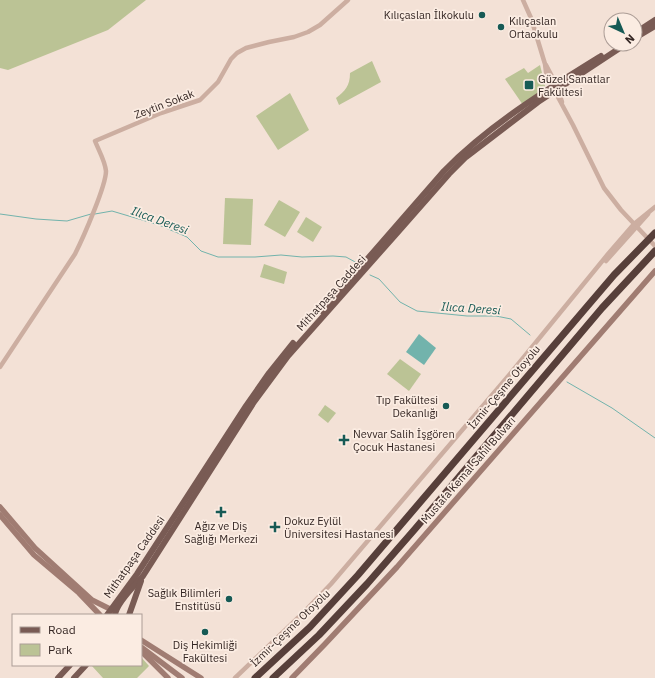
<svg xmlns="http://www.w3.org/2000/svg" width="655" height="678" font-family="'IBM Plex Sans',sans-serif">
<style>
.green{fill:#bbc395}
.water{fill:#72b3ac}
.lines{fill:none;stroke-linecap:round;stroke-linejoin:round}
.stream{stroke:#72b3ac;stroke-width:1}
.tertiary{stroke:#ccaea1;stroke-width:4.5}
.secondary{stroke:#a07c72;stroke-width:5.5}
.primary{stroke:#795b54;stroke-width:6}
.motorway{stroke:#573f3a;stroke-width:7}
.poi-dot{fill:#165a55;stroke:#fbece2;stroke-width:1.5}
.labels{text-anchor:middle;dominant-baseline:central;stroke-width:3.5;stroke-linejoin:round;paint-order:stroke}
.poi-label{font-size:11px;fill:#352724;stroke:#fbece2;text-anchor:start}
.street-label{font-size:11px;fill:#352724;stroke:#fbece2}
.water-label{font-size:12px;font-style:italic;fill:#165a55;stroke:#fbece2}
</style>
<rect width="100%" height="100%" fill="#f3e1d6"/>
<!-- green -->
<g class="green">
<polygon points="0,0 146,0 108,30 8,70 0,68"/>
<path d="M372,61L381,82L339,105L336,98C345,91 350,86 350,73Z"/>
<polygon points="540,65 545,85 544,89 523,105 505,79 524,68 528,73"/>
<polygon points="290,93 309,130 278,150 256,116"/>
<polygon points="225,198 253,199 251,245 223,244"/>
<polygon points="279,200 300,212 285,237 264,225"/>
<polygon points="306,217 322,227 313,242 297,232"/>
<polygon points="264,264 287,272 284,284 260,277"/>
<polygon points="400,359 421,374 409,391 387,374"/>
<polygon points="325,405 336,413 328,423 318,415"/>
<polygon points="141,657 149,666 137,678 103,678 92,666 94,665 141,665"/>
</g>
<!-- water -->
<polygon class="water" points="419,334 436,348 424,365 406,352"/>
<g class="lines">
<!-- stream -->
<g class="stream">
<polyline points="0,214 36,219 67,221 91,214"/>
<polyline points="95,214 112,211 159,225 187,237 201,251 218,257 255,257 281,255 302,257 333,256 346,257 357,263"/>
<polyline points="370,275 379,279 400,302 417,311 467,316 496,316 511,319 530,335"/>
<polyline points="567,382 612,408 655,438"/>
</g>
<!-- tertiary -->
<g class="tertiary">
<polyline points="523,0 531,18 545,64 546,72 552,86 573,125 604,188 621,210 655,246"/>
<polyline points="546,65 556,84 562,102"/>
<polyline points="606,261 648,214"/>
<path d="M0,367L75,254C83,238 106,186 106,171C105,161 99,151 95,141L161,113L200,100L218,82L231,59L237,53L246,48L269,42L294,37L308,32L320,25L348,0"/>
<polyline points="235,678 302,614 331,584 510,374 608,254 634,224 655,207"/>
</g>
<!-- secondary -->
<g class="secondary">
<polyline points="0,507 35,548 92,600 110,609 112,615"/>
<polyline points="0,515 34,555 79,593 100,615"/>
<polyline points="141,640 201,678"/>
<polyline points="141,647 182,678"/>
<polyline points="141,651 168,678"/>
<polyline points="292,678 325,644 397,567 655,271"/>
</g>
<!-- primary -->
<g class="primary">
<polyline points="635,33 655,20"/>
<polyline points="635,38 655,26"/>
<path d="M322,311L444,171C489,125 546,90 601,56"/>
<polyline points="107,615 137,574 246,406 269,373 293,343"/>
<path d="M115,615C116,603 135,585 143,576L254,402L288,356L398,232L449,174L466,157L538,102L626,44"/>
<polyline points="129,615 141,581"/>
<polyline points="58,678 70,665"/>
<polyline points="74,678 86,665"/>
</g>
<!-- motorway -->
<g class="motorway">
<polyline points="255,678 310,627 358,575 614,275 655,233"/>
<polyline points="273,678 319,635 367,584 415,529 602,308 655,251"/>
</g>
</g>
<!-- markers -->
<g class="poi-dot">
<circle cx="482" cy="15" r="4"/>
<circle cx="501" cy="27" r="4"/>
<rect x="524" y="80" width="10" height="10" rx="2"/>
<circle cx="446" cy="406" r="4"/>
<path d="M342 434h4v4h4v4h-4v4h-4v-4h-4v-4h4z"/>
<path d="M219 506h4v4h4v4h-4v4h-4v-4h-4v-4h4z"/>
<path d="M273 521h4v4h4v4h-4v4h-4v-4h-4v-4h4z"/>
<circle cx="229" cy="599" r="4"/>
<circle cx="205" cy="632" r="4"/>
</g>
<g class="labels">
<!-- poi labels -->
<g class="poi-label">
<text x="474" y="15" text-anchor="end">Kılıçaslan İlkokulu</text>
<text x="509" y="21">Kılıçaslan<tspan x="509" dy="13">Ortaokulu</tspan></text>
<text x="538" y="79">Güzel Sanatlar<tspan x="538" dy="13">Fakültesi</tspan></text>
<text x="438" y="400" text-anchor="end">Tıp Fakültesi<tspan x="438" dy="13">Dekanlığı</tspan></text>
<text x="353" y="434">Nevvar Salih İşgören<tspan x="353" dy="13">Çocuk Hastanesi</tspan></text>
<text x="284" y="521">Dokuz Eylül<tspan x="284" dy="13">Üniversitesi Hastanesi</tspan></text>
<text x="221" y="526" text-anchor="middle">Ağız ve Diş<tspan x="221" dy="13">Sağlığı Merkezi</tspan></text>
<text x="221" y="593" text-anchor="end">Sağlık Bilimleri<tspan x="221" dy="13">Enstitüsü</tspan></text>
<text x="205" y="645" text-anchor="middle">Diş Hekimliği<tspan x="205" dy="13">Fakültesi</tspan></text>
</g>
<!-- street labels -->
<g class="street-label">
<text transform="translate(164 104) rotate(-21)">Zeytin Sokak</text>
<text transform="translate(331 293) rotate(-48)">Mithatpaşa Caddesi</text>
<text transform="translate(504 387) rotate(-50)">İzmir-Çeşme Otoyolu</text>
<text transform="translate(468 470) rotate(-49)">Mustafa Kemal Sahil Bulvarı</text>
<text transform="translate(134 557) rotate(-55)">Mithatpaşa Caddesi</text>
<text transform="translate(290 628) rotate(-44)">İzmir-Çeşme Otoyolu</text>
</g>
<!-- water labels -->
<g class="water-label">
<text transform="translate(160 220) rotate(20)">Ilıca Deresi</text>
<text transform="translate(471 308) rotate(4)">Ilıca Deresi</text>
</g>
</g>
<!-- legend -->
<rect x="12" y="614" width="130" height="52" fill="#fbece2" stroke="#ac9d96"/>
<rect x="20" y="627" width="20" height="6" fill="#795b54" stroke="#ac9d96"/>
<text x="48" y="634" font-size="12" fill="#352724">Road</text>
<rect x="20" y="644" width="20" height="12" fill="#bbc395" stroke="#ac9d96"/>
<text x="48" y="654" font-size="12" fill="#352724">Park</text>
<!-- north arrow -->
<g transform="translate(623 32) rotate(136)"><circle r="19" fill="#fbece2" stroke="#ac9d96"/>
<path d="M0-3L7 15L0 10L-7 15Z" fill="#165a55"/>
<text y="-6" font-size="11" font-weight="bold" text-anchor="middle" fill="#352724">N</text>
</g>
</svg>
